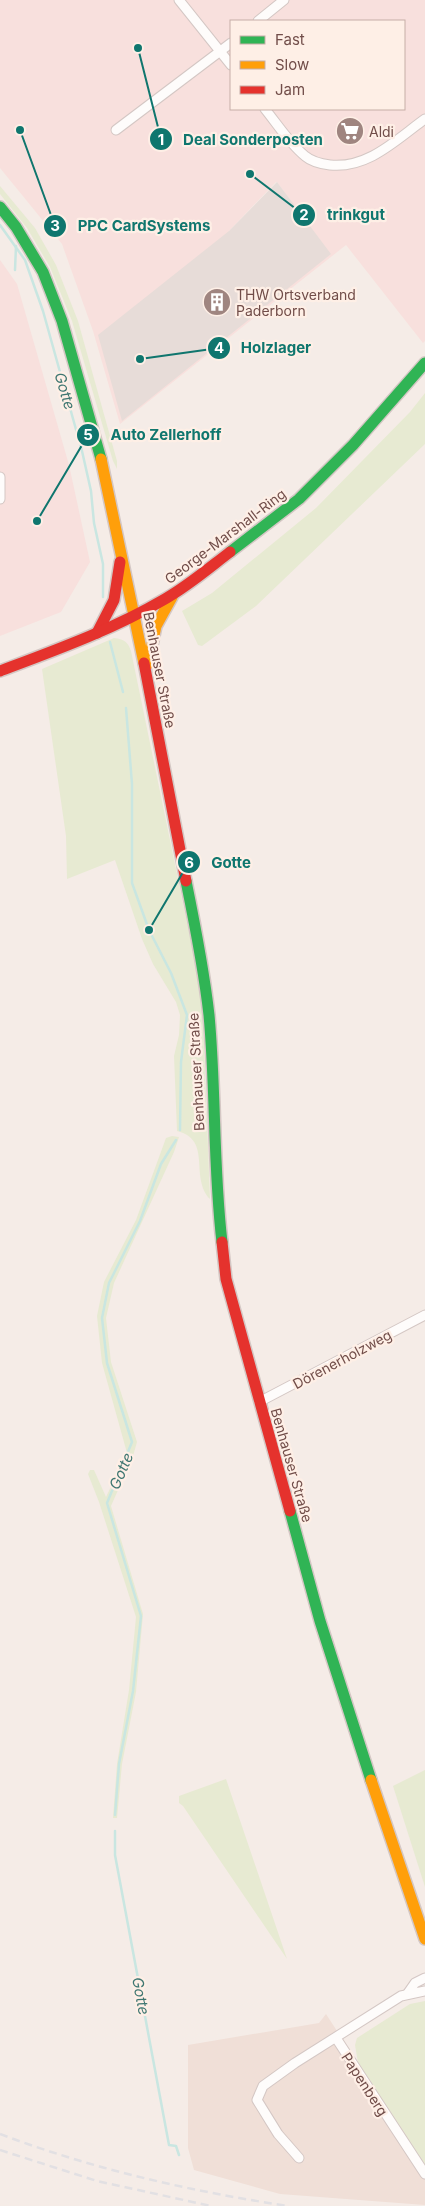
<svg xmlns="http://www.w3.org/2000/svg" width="425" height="2206" font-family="Inter,sans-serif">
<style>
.residential{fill:#f0dfd7}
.commercial{fill:#f8e0dd;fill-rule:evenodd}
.industrial{fill:#e7dcd8}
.green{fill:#e7ead2}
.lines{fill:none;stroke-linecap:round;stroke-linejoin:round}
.stream{stroke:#c9e6e1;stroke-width:2.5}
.street-casing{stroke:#d4c7c4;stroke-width:11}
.fast-casing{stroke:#d4c7c4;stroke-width:14}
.slow-casing{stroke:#d4c7c4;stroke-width:14}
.jam-casing{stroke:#d4c7c4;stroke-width:14}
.street{stroke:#fefcfb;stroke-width:9}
.fast{stroke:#30b455;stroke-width:11}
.slow{stroke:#ff9f0a;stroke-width:11}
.jam{stroke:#e5322d;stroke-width:11}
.rail{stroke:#e2e0e3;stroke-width:2.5;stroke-dasharray:8 5;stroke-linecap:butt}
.labels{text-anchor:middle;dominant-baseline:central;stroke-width:4.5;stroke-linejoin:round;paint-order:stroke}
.poi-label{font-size:14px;fill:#714d49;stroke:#feefe6;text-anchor:start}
.street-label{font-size:14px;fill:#714d49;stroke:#feefe6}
.water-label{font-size:15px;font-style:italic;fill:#3e7671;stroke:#feefe6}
.leader{fill:none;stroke:#0f766e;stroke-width:2}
.callout-dot{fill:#0f766e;stroke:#feefe6;stroke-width:2}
.mark-label{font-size:15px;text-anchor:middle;font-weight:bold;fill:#fff}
.callout-label{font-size:15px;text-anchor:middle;font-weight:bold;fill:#0f766e;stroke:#feefe6;stroke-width:4.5;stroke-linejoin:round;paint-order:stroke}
</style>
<rect width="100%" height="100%" fill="#f5ece7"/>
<!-- residential -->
<polygon class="residential" points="326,2014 425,2167 425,2205 280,2194 194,2170 188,2148 188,2045 319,2023"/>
<!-- commercial -->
<g class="commercial">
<path d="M0,0H425V341L423,343L346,245L120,424L93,331L62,244L0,168ZM231,21H404V109H231ZM276,182H277L330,254L229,231Z"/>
<polygon points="0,260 17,284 69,465 90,562 61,612 0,636"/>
</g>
<!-- industrial -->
<polygon class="industrial" points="277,182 331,254 122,421 98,335 229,231"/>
<!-- green -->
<g class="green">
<polygon points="0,186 35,228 56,265 78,321 117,461 117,469 113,461 72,321 50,267 27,228 0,194"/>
<polygon points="425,393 425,444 256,606 202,646 198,645 182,611 212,593 316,508 410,412"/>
<path d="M114,638C124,639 128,642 131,651L196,966L203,1015L210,1199C189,1177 213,1140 177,1131L174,1056L179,1035L180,1015L176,1002L153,964L142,939L115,860L67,879L66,836L42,669Z"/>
<polygon points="172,1136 179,1137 174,1152 114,1283 106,1318 111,1362 137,1442 133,1456 111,1506 143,1614 136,1692 122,1764 117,1818 113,1818 117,1764 129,1690 136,1617 99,1502 88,1474 90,1470 94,1470 106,1497 127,1453 102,1363 97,1316 104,1282 136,1220 166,1138"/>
<polygon points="425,1770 425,1887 393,1786"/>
<polygon points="226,1779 287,1959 183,1806 179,1803 179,1796"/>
<polygon points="425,2001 425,2167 358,2063 355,2045 357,2038 410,2004"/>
</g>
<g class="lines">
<!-- stream -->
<g class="stream">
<polyline points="0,225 25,260 43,311 82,451 91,491 94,523 103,564 103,597"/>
<polyline points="15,270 16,246"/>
<polyline points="110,642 123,692"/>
<polyline points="126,708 132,784 132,883 149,930 171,973 187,1015 181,1062 180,1130"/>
<polyline points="115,1815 119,1764 133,1691 141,1616 107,1503 132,1442 107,1363 102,1318 109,1283 140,1221 161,1164 176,1140"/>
<polyline points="115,1831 115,1855 169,2145 176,2146 179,2155"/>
</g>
<defs>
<g id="street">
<polyline points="179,0 231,65"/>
<polyline points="258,21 284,0"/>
<path d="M265,109C278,125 289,143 305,156C312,162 322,164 330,165C368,169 397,139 425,119"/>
<polyline points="116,130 231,43"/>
<polyline points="0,477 0,499"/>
<polyline points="259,1402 425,1315"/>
<polyline points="408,1993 415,1983 425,1978"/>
<polyline points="336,2038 425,2174"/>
<polyline points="299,2158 278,2134 257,2100 263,2086 295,2063 401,1996 425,1991"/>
</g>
<g id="fast">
<polyline points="0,207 16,227 43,272 62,321 101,459"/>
<polyline points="230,552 299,499 353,445 425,363"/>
<path d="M186,881C195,925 204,970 209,1015C216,1090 213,1167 222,1242"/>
<polyline points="290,1511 320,1621 371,1780"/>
</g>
<g id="slow">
<polyline points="101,459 144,663"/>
<polyline points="148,664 156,626 172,597"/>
<polyline points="371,1780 425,1939"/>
</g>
<g id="jam">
<polyline points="97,633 114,600 120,562"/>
<polyline points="144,663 186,881"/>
<path d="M0,671C56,650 114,629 165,599C188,586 209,568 230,552"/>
<polyline points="222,1242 226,1279 290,1511"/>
</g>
</defs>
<!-- street casing -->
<use href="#street" class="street-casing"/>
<!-- fast casing -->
<use href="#fast" class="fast-casing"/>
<!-- slow casing -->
<use href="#slow" class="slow-casing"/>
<!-- jam casing -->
<use href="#jam" class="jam-casing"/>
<!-- street -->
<use href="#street" class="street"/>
<!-- fast -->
<use href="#fast" class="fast"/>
<!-- slow -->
<use href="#slow" class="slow"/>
<!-- jam -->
<use href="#jam" class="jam"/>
<!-- rail -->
<g class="rail">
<path d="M0,2134C93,2169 189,2191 288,2206"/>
<polyline points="0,2150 97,2181 211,2206"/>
</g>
</g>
<!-- icons -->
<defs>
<symbol id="supermarket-disc" viewBox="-11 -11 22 22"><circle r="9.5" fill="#9f8580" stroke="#feefe6"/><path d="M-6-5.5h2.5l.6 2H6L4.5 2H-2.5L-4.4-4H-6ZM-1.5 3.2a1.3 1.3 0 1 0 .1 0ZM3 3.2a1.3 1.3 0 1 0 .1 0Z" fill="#fff"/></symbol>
<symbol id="building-disc" viewBox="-11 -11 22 22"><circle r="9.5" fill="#9f8580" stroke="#feefe6"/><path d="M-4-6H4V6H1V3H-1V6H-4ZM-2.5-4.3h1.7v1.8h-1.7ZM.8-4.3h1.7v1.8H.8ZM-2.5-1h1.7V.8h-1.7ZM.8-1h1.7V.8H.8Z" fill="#fff"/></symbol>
</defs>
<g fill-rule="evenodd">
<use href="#supermarket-disc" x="334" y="115" width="32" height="32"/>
<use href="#building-disc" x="201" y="286" width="32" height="32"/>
</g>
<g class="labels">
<!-- poi labels -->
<g class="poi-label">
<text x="369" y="131">Aldi</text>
<text x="236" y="294">THW Ortsverband<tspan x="236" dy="16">Paderborn</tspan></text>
</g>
<!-- street labels -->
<g class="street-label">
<text transform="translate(225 536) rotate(-37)">George-Marshall-Ring</text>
<text transform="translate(160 670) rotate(79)">Benhauser Straße</text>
<text transform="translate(196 1072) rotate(-93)">Benhauser Straße</text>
<text transform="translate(342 1359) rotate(-28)">Dörenerholzweg</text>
<text transform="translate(292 1465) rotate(74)">Benhauser Straße</text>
<text transform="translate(365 2084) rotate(57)">Papenberg</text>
</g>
<!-- water labels -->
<g class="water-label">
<text transform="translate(65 391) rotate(73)">Gotte</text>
<text transform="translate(121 1471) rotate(-67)">Gotte</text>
<text transform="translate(141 1996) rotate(79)">Gotte</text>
</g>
</g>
<!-- callouts -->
<path class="leader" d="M138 48L161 139M250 174L304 215M20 130L55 226M140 359L219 348M37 521L88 435M149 930L189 862"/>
<g class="callout-dot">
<circle cx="138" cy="48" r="5"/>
<circle cx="250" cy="174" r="5"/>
<circle cx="20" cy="130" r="5"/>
<circle cx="140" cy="359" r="5"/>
<circle cx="37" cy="521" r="5"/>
<circle cx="149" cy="930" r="5"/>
<circle cx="161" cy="139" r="12"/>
<circle cx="304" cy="215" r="12"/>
<circle cx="55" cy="226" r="12"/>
<circle cx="219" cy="348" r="12"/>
<circle cx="88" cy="435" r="12"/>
<circle cx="189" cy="862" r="12"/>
</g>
<g class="mark-label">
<text x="161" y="145">1</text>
<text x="304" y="220">2</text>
<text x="55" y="231">3</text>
<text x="219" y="353">4</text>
<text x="88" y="440">5</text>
<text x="189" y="868">6</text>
</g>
<g class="callout-label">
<text x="253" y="145">Deal Sonderposten</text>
<text x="356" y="220">trinkgut</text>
<text x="144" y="231">PPC CardSystems</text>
<text x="276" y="353">Holzlager</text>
<text x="166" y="440">Auto Zellerhoff</text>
<text x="231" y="868">Gotte</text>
</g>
<!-- legend -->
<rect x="230" y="20" width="175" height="90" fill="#feefe6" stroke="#c6aea7"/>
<rect x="240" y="36" width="25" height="8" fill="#30b455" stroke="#c6aea7"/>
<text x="275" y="45" font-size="15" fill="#714d49">Fast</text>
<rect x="240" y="61" width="25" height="8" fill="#ff9f0a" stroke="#c6aea7"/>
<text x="275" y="70" font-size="15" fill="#714d49">Slow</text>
<rect x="240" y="86" width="25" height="8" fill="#e5322d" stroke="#c6aea7"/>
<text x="275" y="95" font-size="15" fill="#714d49">Jam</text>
</svg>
